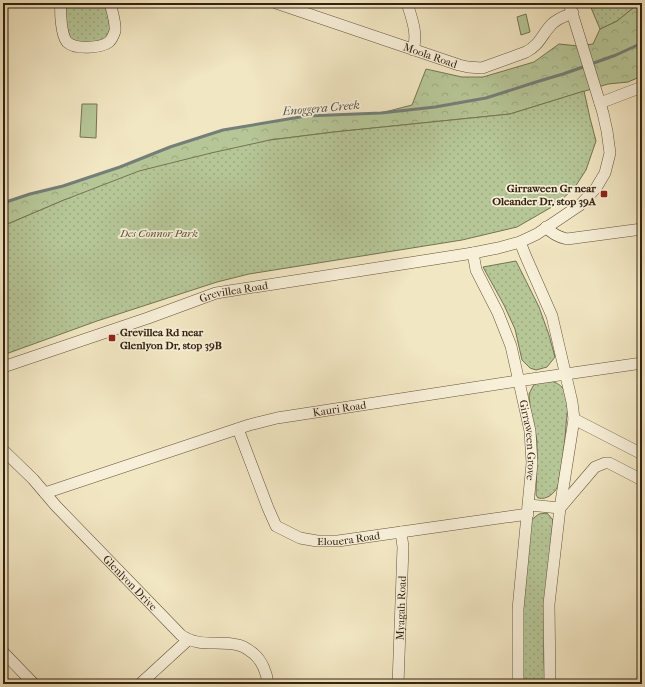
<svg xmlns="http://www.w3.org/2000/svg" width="645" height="687" font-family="'IM FELL French Canon',serif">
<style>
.grass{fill:#b6c697;stroke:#747452}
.forest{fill:url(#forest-crowns);stroke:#747452}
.park{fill:url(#park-dots);stroke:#747452}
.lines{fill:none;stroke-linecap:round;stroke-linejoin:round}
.stream{stroke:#757e78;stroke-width:3}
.minor-casing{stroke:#63523b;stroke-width:12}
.minor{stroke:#f7efd8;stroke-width:11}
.poi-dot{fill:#8f2418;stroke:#f7efd8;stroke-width:1.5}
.labels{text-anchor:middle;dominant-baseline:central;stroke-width:3.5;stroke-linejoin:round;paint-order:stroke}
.street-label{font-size:11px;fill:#33210e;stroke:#f7efd8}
.poi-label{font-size:11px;font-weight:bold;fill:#33210e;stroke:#f7efd8;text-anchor:end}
.park-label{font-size:11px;font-style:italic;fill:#5a5337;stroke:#f7efd8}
.water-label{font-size:12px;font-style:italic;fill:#545043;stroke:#f7efd8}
</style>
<defs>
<pattern id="forest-crowns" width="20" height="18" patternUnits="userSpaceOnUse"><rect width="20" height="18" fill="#b6c697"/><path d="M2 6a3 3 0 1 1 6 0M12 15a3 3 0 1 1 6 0" fill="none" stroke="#9daa81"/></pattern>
<pattern id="park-dots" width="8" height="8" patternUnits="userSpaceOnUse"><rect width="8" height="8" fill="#b6c697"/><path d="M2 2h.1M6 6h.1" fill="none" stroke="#9daa81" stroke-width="1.8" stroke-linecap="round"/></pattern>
</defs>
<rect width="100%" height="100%" fill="#f2e7c3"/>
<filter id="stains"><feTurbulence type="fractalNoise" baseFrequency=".005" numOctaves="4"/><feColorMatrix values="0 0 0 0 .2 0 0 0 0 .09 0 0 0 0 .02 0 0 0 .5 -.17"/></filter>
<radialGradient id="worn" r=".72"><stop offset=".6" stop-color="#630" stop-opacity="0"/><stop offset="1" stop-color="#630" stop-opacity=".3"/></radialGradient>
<!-- grass -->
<g class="grass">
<polygon points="526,14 530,32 521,35 517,17"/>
<polygon points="82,104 97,104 96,138 80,137"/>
</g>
<!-- forest -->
<polygon class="forest" points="639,3 642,3 642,76 628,82 608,84 510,114 334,132 270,140 64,200 3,226 3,203 30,194 63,186 120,167 170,147 223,130 306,116 381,113 412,105 426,69 462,77 483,77 534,62 559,44 578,46 593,44 600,29 617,21"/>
<!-- park -->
<g class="park">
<polygon points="66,3 101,3 107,8 110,29 107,37 103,40 83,44 70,38 65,21"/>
<polygon points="589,3 639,3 617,21 600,29"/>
<polygon points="584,91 590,118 596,141 586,170 575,187 557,204 517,227 462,240 249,274 217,282 97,321 3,355 3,226 64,200 139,171 211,153 270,140 334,132 510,114"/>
<polygon points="516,261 539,307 549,335 555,357 547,367 536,370 530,368 522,360 515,329 504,305 483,267"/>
<path d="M550,381C557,382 564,387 566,394C569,403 567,415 566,425C565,441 563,458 560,474C559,478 559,483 558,486C554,494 547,500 538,498L536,495L537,452V441L530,407L529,394L533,386L537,383Z"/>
<polygon points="547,513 553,520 545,610 544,658 545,684 523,684 523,609 531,520 539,514"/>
</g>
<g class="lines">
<!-- stream -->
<g class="stream">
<polyline points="591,64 616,55 642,43"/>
<polyline points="3,203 30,194 63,186 120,167 170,147 223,130 306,116 381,113 435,107 486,98 536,82 563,74 586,66"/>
</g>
<defs>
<g id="minor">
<path d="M61,3C60,12 61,35 67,42C75,50 101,48 109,42C112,39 114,34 115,31C116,23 112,11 110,3"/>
<path id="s1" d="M276,3L459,65L468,67L482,68L526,52C540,45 542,34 552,24C558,18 565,16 573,13"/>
<path d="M407,3C412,19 418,34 413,50"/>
<polyline points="600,103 642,87"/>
<path d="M546,227C552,234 558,237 567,239L642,229"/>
<polyline points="520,242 526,257 552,316 572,402 574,419 560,508 549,604 550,684"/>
<path id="s2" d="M473,253L476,270L498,313L511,346L530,431L532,463L518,609V684"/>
<path id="s3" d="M3,367L148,318L216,293L473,253L498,248L520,242L537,234L580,205L596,188L605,173L610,153L607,131L603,113L569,3"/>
<polyline points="574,419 642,454"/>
<path id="s4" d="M238,429L268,508L276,526L300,538L317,541H338L528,514"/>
<path id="s5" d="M3,450L33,479L56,506L181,635C199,648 218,640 238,645C244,646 249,650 254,654C262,661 267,673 268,684"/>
<path id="s6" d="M45,493L249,425L277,418L511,382L642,363"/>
<polyline points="529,505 560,508 595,467 605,463 609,463 613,465 642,480"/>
<polyline points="3,652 34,684"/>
<polyline points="140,684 188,640"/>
<path id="s7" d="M398,684L403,547L401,532"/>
</g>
</defs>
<!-- minor casing -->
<use href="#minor" class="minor-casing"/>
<!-- minor -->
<use href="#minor" class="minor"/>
</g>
<!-- markers -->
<g class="poi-dot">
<rect x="600" y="190" width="8" height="8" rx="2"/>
<rect x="108" y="334" width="8" height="8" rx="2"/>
</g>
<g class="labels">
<!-- street labels -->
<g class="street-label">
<text stroke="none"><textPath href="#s1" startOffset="163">Moola Road</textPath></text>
<text stroke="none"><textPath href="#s3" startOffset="243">Grevillea Road</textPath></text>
<text stroke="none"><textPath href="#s6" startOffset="307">Kauri Road</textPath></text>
<text stroke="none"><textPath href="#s2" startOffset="197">Girraween Grove</textPath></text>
<text stroke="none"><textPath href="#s4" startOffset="180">Elouera Road</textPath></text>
<text stroke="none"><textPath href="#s5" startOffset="184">Glenlyon Drive</textPath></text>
<text stroke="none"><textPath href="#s7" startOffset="76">Myagah Road</textPath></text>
</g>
<!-- poi labels -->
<g class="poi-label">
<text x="596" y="188">Girraween Gr near<tspan x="596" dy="13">Oleander Dr, stop 39A</tspan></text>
<text x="120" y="332" text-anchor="start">Grevillea Rd near<tspan x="120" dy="13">Glenlyon Dr, stop 39B</tspan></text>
</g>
<!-- park labels -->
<g class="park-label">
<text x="159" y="233">Des Connor Park</text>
</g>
<!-- water labels -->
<g class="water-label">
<text transform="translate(321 108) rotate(-5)">Enoggera Creek</text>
</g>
</g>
<!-- margin -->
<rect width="645" height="687" fill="none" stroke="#f2e7c3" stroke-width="16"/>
<rect x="4" y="4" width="637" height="679" fill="none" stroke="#33210e" stroke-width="2"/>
<rect x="8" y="8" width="629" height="671" fill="none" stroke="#33210e"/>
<rect width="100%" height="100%" filter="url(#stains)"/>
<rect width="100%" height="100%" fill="url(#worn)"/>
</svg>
